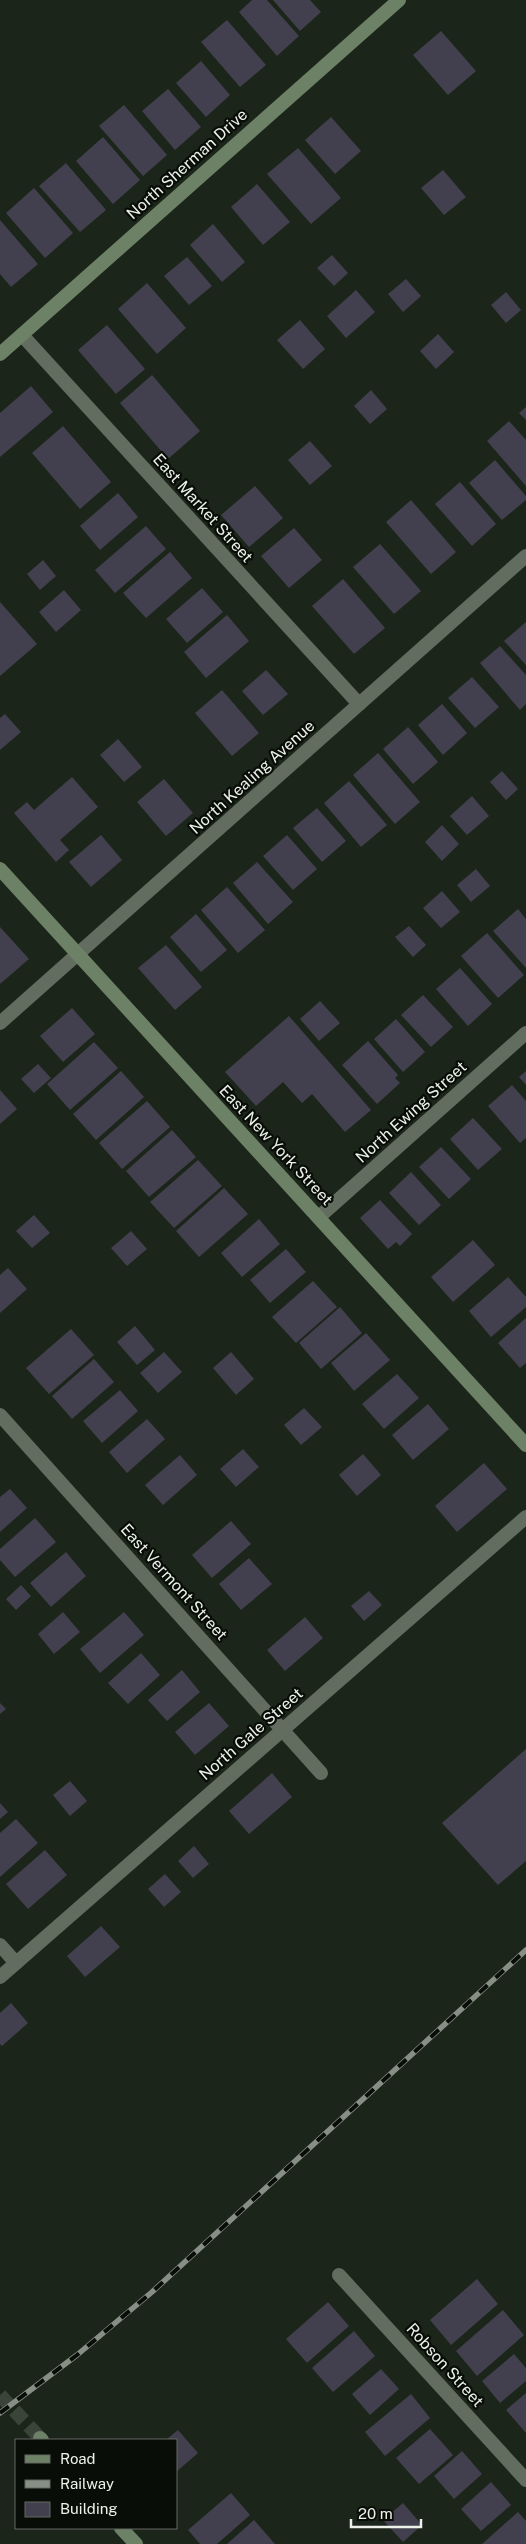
<svg xmlns="http://www.w3.org/2000/svg" width="526" height="2544" font-family="'Public Sans',sans-serif">
<style>
.building{fill:#42404e}
.lines{fill:none;stroke-linecap:round;stroke-linejoin:round}
.secondary-tunnel{stroke:#3b4438;stroke-width:14;stroke-dasharray:14 7;stroke-linecap:butt}
.minor{stroke:#626c5f;stroke-width:14}
.secondary{stroke:#6c8166;stroke-width:14}
.rail-casing{stroke:#878f85;stroke-width:5.5}
.rail{stroke:#090d08;stroke-width:4;stroke-dasharray:11;stroke-linecap:butt}
.labels{text-anchor:middle;dominant-baseline:central;stroke-width:4.5;stroke-linejoin:round;paint-order:stroke}
.street-label{font-size:16px;fill:#ecf2ea;stroke:#090d08}
</style>
<rect width="100%" height="100%" fill="#1c2519"/>
<!-- building -->
<g class="building">
<polygon points="252,0 267,0 299,36 277,56 239,12"/>
<polygon points="273,0 310,0 321,12 300,31"/>
<polygon points="227,20 266,65 240,87 201,42"/>
<polygon points="441,31 476,71 448,95 413,55"/>
<polygon points="201,61 230,95 206,117 176,83"/>
<polygon points="168,89 201,127 175,150 142,111"/>
<polygon points="124,105 167,155 143,176 99,126"/>
<polygon points="331,117 361,151 335,174 305,140"/>
<polygon points="103,137 140,180 113,204 76,161"/>
<polygon points="298,148 341,198 311,224 267,174"/>
<polygon points="66,163 106,210 80,232 39,186"/>
<polygon points="443,170 466,197 444,215 421,188"/>
<polygon points="257,184 290,222 263,245 231,207"/>
<polygon points="34,188 73,233 45,258 6,213"/>
<polygon points="0,220 38,264 11,287 0,274"/>
<polygon points="213,224 245,262 222,282 190,245"/>
<polygon points="332,255 348,273 334,286 317,268"/>
<polygon points="187,257 212,286 189,305 164,276"/>
<polygon points="406,279 421,296 403,312 388,294"/>
<polygon points="147,283 186,328 157,354 118,309"/>
<polygon points="356,290 375,312 346,338 327,316"/>
<polygon points="506,292 521,310 506,323 491,305"/>
<polygon points="300,320 325,349 303,369 277,340"/>
<polygon points="107,325 145,369 116,394 78,350"/>
<polygon points="438,334 454,352 436,369 420,351"/>
<polygon points="152,375 200,431 168,459 120,403"/>
<polygon points="31,386 53,412 0,457 0,413"/>
<polygon points="371,390 387,409 370,424 354,406"/>
<polygon points="526,407 526,420 519,413"/>
<polygon points="509,421 526,440 526,486 487,441"/>
<polygon points="63,426 111,482 80,509 32,453"/>
<polygon points="310,441 332,466 310,485 288,460"/>
<polygon points="495,460 526,496 526,500 502,520 469,483"/>
<polygon points="460,482 496,524 472,546 435,504"/>
<polygon points="255,486 283,518 249,547 221,515"/>
<polygon points="118,493 138,517 100,550 80,526"/>
<polygon points="411,500 456,552 431,574 386,522"/>
<polygon points="146,526 166,549 115,593 95,570"/>
<polygon points="294,528 322,560 289,588 261,556"/>
<polygon points="380,544 421,591 394,614 353,567"/>
<polygon points="170,552 192,578 146,618 123,593"/>
<polygon points="43,560 56,576 40,590 27,574"/>
<polygon points="343,579 385,628 354,654 312,606"/>
<polygon points="202,588 223,612 187,643 166,619"/>
<polygon points="64,590 81,610 56,632 39,612"/>
<polygon points="0,602 37,644 0,676"/>
<polygon points="227,615 249,641 206,678 184,652"/>
<polygon points="526,622 526,665 504,641"/>
<polygon points="500,646 526,675 526,704 520,710 480,663"/>
<polygon points="266,670 288,694 263,715 242,691"/>
<polygon points="472,677 499,707 475,728 448,698"/>
<polygon points="222,690 259,733 232,756 195,713"/>
<polygon points="442,704 467,733 443,755 418,725"/>
<polygon points="5,714 21,732 0,750 0,718"/>
<polygon points="408,727 438,762 413,784 383,749"/>
<polygon points="118,739 142,767 124,782 100,755"/>
<polygon points="378,753 420,802 395,824 353,775"/>
<polygon points="502,771 518,789 506,800 490,782"/>
<polygon points="72,777 98,807 60,840 69,850 56,862 14,813 27,802 34,810"/>
<polygon points="164,779 193,813 166,836 137,802"/>
<polygon points="349,781 387,825 361,847 324,803"/>
<polygon points="472,796 489,816 467,835 450,816"/>
<polygon points="317,808 346,841 322,862 293,828"/>
<polygon points="442,825 459,844 442,861 425,842"/>
<polygon points="101,835 122,860 91,887 69,862"/>
<polygon points="287,835 317,869 293,890 263,856"/>
<polygon points="257,862 293,902 268,924 233,883"/>
<polygon points="476,869 490,886 471,902 457,885"/>
<polygon points="227,887 265,930 238,953 201,910"/>
<polygon points="442,891 460,912 441,928 423,908"/>
<polygon points="518,909 526,919 526,968 493,931"/>
<polygon points="196,914 227,950 201,972 170,937"/>
<polygon points="409,926 426,945 413,957 395,937"/>
<polygon points="0,927 29,959 0,984"/>
<polygon points="487,933 524,975 498,998 461,956"/>
<polygon points="166,945 202,987 175,1010 138,968"/>
<polygon points="460,968 492,1004 468,1026 436,989"/>
<polygon points="423,995 453,1027 431,1047 401,1015"/>
<polygon points="320,1001 340,1023 319,1041 300,1019"/>
<polygon points="72,1008 95,1034 63,1062 40,1036"/>
<polygon points="289,1016 371,1110 345,1132 312,1094 302,1103 283,1082 256,1106 225,1072"/>
<polygon points="396,1019 425,1052 403,1072 374,1039"/>
<polygon points="368,1041 398,1075 395,1078 400,1083 377,1104 342,1065"/>
<polygon points="94,1042 118,1068 70,1110 47,1084"/>
<polygon points="38,1064 51,1078 34,1093 21,1079"/>
<polygon points="121,1071 144,1097 96,1140 73,1114"/>
<polygon points="526,1071 526,1085 519,1077"/>
<polygon points="512,1085 526,1101 526,1138 520,1143 488,1106"/>
<polygon points="0,1090 17,1109 0,1124"/>
<polygon points="147,1101 170,1127 122,1169 99,1143"/>
<polygon points="473,1118 502,1149 478,1170 450,1139"/>
<polygon points="172,1130 196,1157 149,1197 126,1171"/>
<polygon points="441,1147 471,1179 449,1199 419,1167"/>
<polygon points="198,1160 222,1186 174,1228 150,1202"/>
<polygon points="411,1172 441,1205 419,1225 389,1193"/>
<polygon points="224,1188 248,1214 199,1257 176,1231"/>
<polygon points="380,1200 412,1234 400,1246 396,1242 388,1249 360,1218"/>
<polygon points="34,1215 50,1233 32,1248 16,1231"/>
<polygon points="259,1219 280,1244 242,1277 221,1253"/>
<polygon points="131,1231 147,1249 127,1266 111,1248"/>
<polygon points="473,1240 495,1265 453,1302 431,1277"/>
<polygon points="286,1249 306,1272 270,1303 250,1280"/>
<polygon points="8,1268 27,1289 0,1313 0,1275"/>
<polygon points="508,1277 526,1297 526,1307 491,1337 469,1311"/>
<polygon points="313,1281 337,1307 296,1343 272,1317"/>
<polygon points="340,1307 362,1333 321,1369 299,1343"/>
<polygon points="526,1318 526,1363 520,1368 498,1343"/>
<polygon points="135,1326 155,1350 137,1365 117,1342"/>
<polygon points="71,1329 94,1355 49,1394 26,1368"/>
<polygon points="366,1333 390,1360 354,1391 331,1363"/>
<polygon points="164,1352 182,1372 158,1393 140,1373"/>
<polygon points="231,1352 254,1379 236,1395 213,1368"/>
<polygon points="94,1359 114,1382 72,1419 52,1396"/>
<polygon points="397,1374 419,1398 384,1429 362,1404"/>
<polygon points="120,1390 138,1411 102,1443 83,1421"/>
<polygon points="428,1404 449,1429 413,1460 392,1435"/>
<polygon points="304,1408 322,1427 301,1445 284,1425"/>
<polygon points="147,1419 165,1439 127,1473 109,1452"/>
<polygon points="243,1449 259,1467 236,1487 220,1469"/>
<polygon points="363,1454 381,1475 357,1496 339,1475"/>
<polygon points="180,1455 197,1475 163,1505 145,1485"/>
<polygon points="484,1463 507,1489 457,1532 435,1506"/>
<polygon points="10,1489 27,1508 0,1532 0,1497"/>
<polygon points="35,1518 56,1542 15,1577 0,1560 0,1549"/>
<polygon points="231,1521 251,1544 212,1578 192,1555"/>
<polygon points="66,1552 86,1576 51,1607 30,1583"/>
<polygon points="249,1558 272,1584 241,1610 219,1584"/>
<polygon points="21,1585 31,1596 16,1610 6,1599"/>
<polygon points="369,1591 382,1605 364,1621 351,1606"/>
<polygon points="63,1612 80,1632 54,1654 38,1634"/>
<polygon points="124,1612 144,1635 100,1673 80,1649"/>
<polygon points="305,1617 323,1638 285,1671 267,1650"/>
<polygon points="141,1653 160,1675 128,1704 108,1683"/>
<polygon points="182,1670 200,1692 167,1721 148,1700"/>
<polygon points="0,1703 6,1709 0,1714"/>
<polygon points="209,1703 229,1726 195,1755 175,1732"/>
<polygon points="526,1749 526,1861 498,1885 442,1823"/>
<polygon points="272,1773 292,1797 249,1834 229,1811"/>
<polygon points="70,1781 87,1801 70,1816 53,1795"/>
<polygon points="0,1803 8,1812 0,1819"/>
<polygon points="16,1819 38,1843 0,1877 0,1833"/>
<polygon points="194,1846 209,1864 193,1878 178,1861"/>
<polygon points="45,1850 67,1875 28,1909 6,1884"/>
<polygon points="165,1874 181,1892 164,1907 148,1889"/>
<polygon points="101,1926 120,1947 85,1977 67,1956"/>
<polygon points="11,2003 28,2023 2,2046 0,2044 0,2013"/>
<polygon points="477,2279 498,2304 451,2345 430,2320"/>
<polygon points="328,2302 349,2326 307,2363 286,2339"/>
<polygon points="503,2310 524,2335 477,2376 456,2351"/>
<polygon points="354,2331 375,2356 333,2392 312,2368"/>
<polygon points="514,2354 526,2368 526,2381 500,2403 482,2381"/>
<polygon points="381,2369 399,2389 370,2415 352,2394"/>
<polygon points="526,2393 526,2433 506,2410"/>
<polygon points="411,2394 430,2418 385,2456 365,2432"/>
<polygon points="430,2429 453,2455 419,2484 396,2458"/>
<polygon points="178,2430 198,2453 176,2472 176,2440 166,2440"/>
<polygon points="462,2451 482,2474 454,2499 434,2476"/>
<polygon points="491,2482 511,2505 481,2531 461,2509"/>
<polygon points="231,2493 250,2515 217,2544 200,2544 188,2530"/>
<polygon points="403,2503 422,2525 403,2542 383,2520"/>
<polygon points="518,2512 526,2521 526,2544 482,2544"/>
<polygon points="254,2520 275,2544 227,2544"/>
</g>
<g class="lines">
<!-- secondary-tunnel -->
<polyline class="secondary-tunnel" points="0,2395 40,2438"/>
<!-- minor -->
<g class="minor">
<polyline points="22,335 359,704"/>
<polyline points="0,1023 526,556"/>
<polyline points="319,1217 526,1033"/>
<polyline points="0,1415 321,1773"/>
<polyline points="0,1945 16,1963"/>
<polyline points="0,1977 526,1517"/>
<polyline points="339,2275 526,2480"/>
</g>
<!-- secondary -->
<g class="secondary">
<polyline points="0,354 399,0"/>
<polyline points="0,869 526,1445"/>
<polyline points="40,2438 42,2440"/>
<polyline points="121,2528 136,2544"/>
</g>
<defs>
<polyline id="rail" points="0,2413 77,2355 152,2292 526,1950"/>
</defs>
<!-- rail casing -->
<use href="#rail" class="rail-casing"/>
<!-- rail -->
<use href="#rail" class="rail"/>
</g>
<g class="labels">
<!-- street labels -->
<g class="street-label">
<text transform="translate(187 164) rotate(-42)">North Sherman Drive</text>
<text transform="translate(203 508) rotate(48)">East Market Street</text>
<text transform="translate(252 777) rotate(-42)">North Kealing Avenue</text>
<text transform="translate(411 1112) rotate(-42)">North Ewing Street</text>
<text transform="translate(276 1145) rotate(47)">East New York Street</text>
<text transform="translate(174 1582) rotate(48)">East Vermont Street</text>
<text transform="translate(251 1734) rotate(-41)">North Gale Street</text>
<text transform="translate(445 2365) rotate(48)">Robson Street</text>
</g>
</g>
<!-- legend -->
<rect x="15" y="2439" width="162" height="90" fill="#090d08" stroke="#646962"/>
<rect x="25" y="2455" width="25" height="8" fill="#6c8166" stroke="#646962"/>
<text x="60" y="2464" font-size="15" fill="#ecf2ea">Road</text>
<rect x="25" y="2480" width="25" height="8" fill="#878f85" stroke="#646962"/>
<text x="60" y="2489" font-size="15" fill="#ecf2ea">Railway</text>
<rect x="25" y="2502" width="25" height="15" fill="#42404e" stroke="#646962"/>
<text x="60" y="2514" font-size="15" fill="#ecf2ea">Building</text>
<!-- scale -->
<path d="M351 2519v8h70v-8" fill="none" stroke="#ecf2ea" stroke-width="2.5"/>
<text x="358" y="2519" font-size="15" fill="#ecf2ea" stroke="#090d08" stroke-width="4" paint-order="stroke">20 m</text>
</svg>
